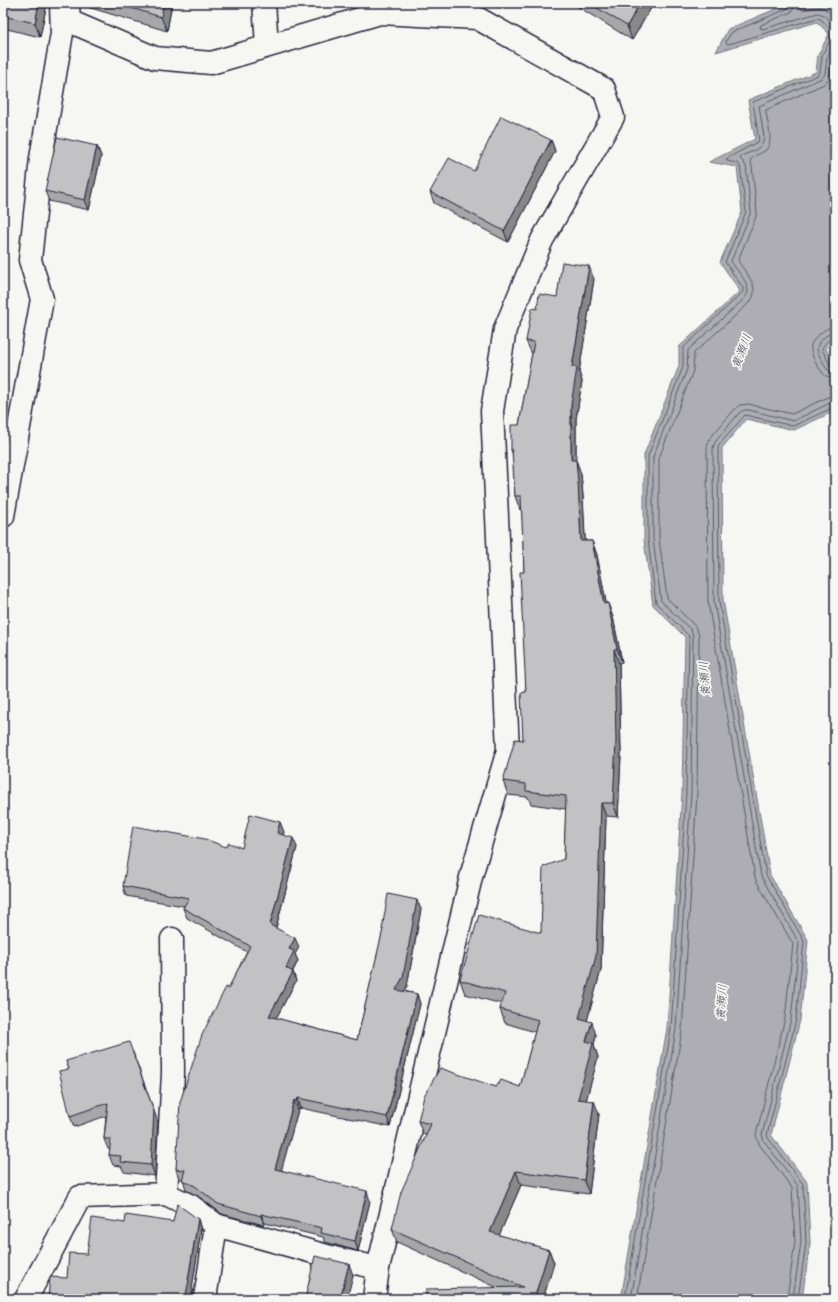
<svg xmlns="http://www.w3.org/2000/svg" width="838" height="1302" font-family="Delius,'Klee One',sans-serif">
<style>
.water{fill:#adadb3;stroke:#757583}
.lines{fill:none;stroke-linecap:round;stroke-linejoin:round}
.shore{stroke:#5a5a6b;stroke-width:1}
.minor-casing{stroke:#22223b;stroke-width:25}
.minor{stroke:#f6f6f2;stroke-width:22}
.wall{fill:#a7a7a9;stroke:#22223b}
.shaded-wall{fill:#888889;stroke:#22223b}
.building{fill:#c2c2c4;stroke:#22223b}
.labels{text-anchor:middle;dominant-baseline:central;stroke-width:3.5;stroke-linejoin:round;paint-order:stroke}
.water-label{font-size:12px;font-style:italic;fill:#535365;stroke:#f6f6f2}
</style>
<rect width="100%" height="100%" fill="#f6f6f2"/>
<filter id="ink" filterUnits="userSpaceOnUse"><feTurbulence type="fractalNoise" baseFrequency=".025" numOctaves="2"/><feDisplacementMap in="SourceGraphic" scale="8" xChannelSelector="R" yChannelSelector="G"/><feConvolveMatrix kernelMatrix="1 2 1 2 8 2 1 2 1" color-interpolation-filters="sRGB"/></filter>
<g filter="url(#ink)">
<!-- water -->
<polygon class="water" points="790,3 835,3 835,340 826,349 835,366 835,411 794,430 746,419 722,448 723,600 770,875 808,940 800,1020 771,1135 807,1182 810,1243 802,1299 621,1299 667,1028 682,793 685,637 653,605 644,540 644,455 679,366 679,347 740,291 720,262 742,212 737,167 709,162 755,139 748,100 816,72 818,55 829,34 817,22 716,52 728,29"/>
<g class="lines">
<!-- shore -->
<g class="shore">
<polyline points="795,3 794,8 791,12 761,25 760,28 763,29 818,13 824,15 835,27"/>
<path d="M801,3V8L802,10C820,7 821,3 835,18"/>
<path d="M835,327C829,327 825,329 821,333C817,336 813,340 811,345C809,353 819,371 826,376C829,377 832,378 835,378"/>
<polyline points="835,333 827,335 819,342 817,349 818,353 826,368 830,371 835,372"/>
<path d="M835,338C830,338 823,344 822,349L830,365L835,367"/>
<polyline points="625,1299 671,1029 686,793 689,636 656,603 648,540 648,456 683,367 683,348 743,292 743,288 725,262 746,212 740,166 737,163 727,161 726,159 759,141 753,102 818,75 820,72 822,56 833,34 832,31 821,19 817,18 729,44 726,43 726,41 732,32 787,9 790,6 790,3"/>
<path d="M631,1299L676,1029L691,793L693,636L691,630L661,601L653,539V457L687,369L688,350L745,298C755,286 736,271 731,261L751,212L746,166L740,158L741,156C750,152 764,149 764,137L759,106L822,78L825,74L827,58L835,42"/>
<path d="M637,1299L682,1030L697,793L699,635L695,626L667,598L659,539V458L693,371L694,353L750,302C762,286 744,273 738,260L757,214L752,166L750,160C754,155 761,154 766,150C775,140 766,122 766,110L824,84C833,76 830,65 835,55"/>
<polyline points="787,1299 795,1242 792,1188 759,1144 756,1135 785,1018 793,944 757,882 755,877 708,602 707,447 710,438 735,409 740,405 748,404 792,414 828,397 835,396"/>
<polyline points="793,1299 801,1242 798,1186 764,1141 762,1135 791,1019 799,943 761,876 714,602 713,448 715,442 739,413 744,410 749,410 793,421 830,403 835,402"/>
<polyline points="798,1299 806,1243 803,1184 768,1138 767,1135 796,1020 804,941 766,875 719,601 718,448 719,445 745,415 793,426 832,408 835,407"/>
</g>
<defs>
<g id="minor">
<polyline points="68,3 69,21 155,58 211,63 380,13 477,18 604,89 613,117 542,240 505,329 492,411 508,750 472,873 378,1268 374,1299"/>
<polyline points="264,3 267,45"/>
<polyline points="3,516 42,299 30,260 41,158 62,33 61,4"/>
<polyline points="166,1194 191,1206 216,1225 205,1299"/>
<polyline points="216,1225 338,1259 378,1268"/>
<polyline points="26,1299 80,1197 166,1194 173,1074 172,939"/>
</g>
</defs>
<!-- minor casing -->
<use href="#minor" class="minor-casing"/>
<!-- minor -->
<use href="#minor" class="minor"/>
</g>
<!-- wall -->
<g class="wall">
<polygon points="3,3 47,3 40,37 3,28"/>
<polygon points="80,3 172,3 167,31 81,5"/>
<polygon points="572,3 654,3 632,40"/>
<polygon points="3,138 6,212 3,212"/>
<polygon points="551,140 555,151 508,242 434,203 430,192"/>
<polygon points="97,146 101,156 89,210 49,201 45,191"/>
<polygon points="594,279 579,372 582,381 576,419 576,460 581,474 583,496 585,541 592,541 597,555 606,603 613,617 622,662 619,663 621,755 618,817 606,816 601,970 587,1020 596,1035 594,1045 598,1057 586,1100 599,1114 589,1194 521,1185 499,1235 549,1250 554,1263 543,1299 498,1288 397,1242 392,1229 426,1135 423,1134 418,1121 496,1087 520,1087 535,1032 505,1023 500,1009 502,1004 465,994 460,980 541,933 564,859 566,809 531,804 528,797 508,795 503,781 523,740 526,692 524,572 522,510 520,510 515,496 513,455 511,450 519,425 532,354 526,341 537,309 557,297"/>
<polygon points="284,832 283,835 297,847 276,928 299,947 295,954 298,961 293,971 296,981 276,1018 357,1040 383,931 382,929 421,909 407,986 404,991 417,994 420,1004 390,1127 301,1108 300,1110 298,1110 281,1170 370,1201 358,1251 325,1242 323,1237 265,1223 264,1225 222,1214 198,1196 186,1190 183,1179 179,1179 176,1169 228,989 247,952 187,918 183,908 184,906 126,896 123,886 226,847 242,848"/>
<polygon points="66,1061 158,1122 155,1176 124,1172 121,1166 113,1165 109,1155 110,1150 108,1149 104,1139 106,1116 74,1127 70,1116 69,1069"/>
<polygon points="198,1219 201,1230 192,1288 193,1290 191,1299 48,1299 67,1278 87,1254 125,1223 173,1222"/>
</g>
<!-- shaded-wall -->
<g class="shaded-wall">
<polygon points="39,3 47,3 40,37 35,23"/>
<polygon points="164,3 172,3 167,31 161,17"/>
<polygon points="640,3 654,3 632,40 627,26"/>
<polygon points="3,138 6,212 3,205"/>
<polygon points="551,140 555,151 508,242 504,231"/>
<polygon points="97,146 101,156 89,210 85,200"/>
<polygon points="589,266 594,279 579,372 582,381 576,419 576,474 571,460 571,405 572,367"/>
<polygon points="576,460 581,474 583,496 586,555 581,541"/>
<polygon points="592,541 597,555 609,617 604,604"/>
<polygon points="608,603 613,617 622,662 617,649"/>
<polygon points="614,649 619,663 621,755 618,817 613,803"/>
<polygon points="601,803 606,816 601,970 584,1032 579,1018"/>
<polygon points="280,822 284,832 280,843 277,833"/>
<polygon points="293,838 297,847 274,935 270,925"/>
<polygon points="417,900 421,909 407,986 400,999 396,990"/>
<polygon points="295,938 299,947 295,954 298,961 289,977 286,968 289,949"/>
<polygon points="293,972 296,981 272,1026 269,1016"/>
<polygon points="417,994 420,1004 390,1127 387,1117"/>
<polygon points="592,1022 596,1035 594,1045 598,1057 583,1112 578,1099 586,1041"/>
<polygon points="133,1052 158,1122 155,1176 151,1165"/>
<polygon points="298,1098 301,1108 300,1110 297,1101"/>
<polygon points="294,1100 298,1110 279,1179 275,1169"/>
<polygon points="594,1101 599,1114 589,1194 584,1180"/>
<polygon points="516,1171 521,1185 495,1245 490,1232"/>
<polygon points="367,1191 370,1201 358,1251 355,1241"/>
<polygon points="261,1214 265,1223 264,1225 261,1216"/>
<polygon points="198,1219 201,1230 192,1288 193,1290 191,1299 185,1299"/>
<polygon points="549,1250 554,1263 543,1299 534,1299"/>
<polygon points="349,1264 353,1275 347,1299 340,1299"/>
</g>
<!-- building -->
<g class="building">
<polygon points="3,3 39,3 35,23 3,16"/>
<polygon points="115,3 164,3 161,17"/>
<polygon points="589,3 640,3 627,26"/>
<polygon points="501,116 551,140 504,231 430,192 449,158 474,171"/>
<polygon points="57,137 97,146 85,200 45,191"/>
<polygon points="562,262 589,266 572,367 577,368 571,405 571,460 576,460 578,482 581,541 592,541 604,604 608,603 617,649 614,649 616,741 613,803 601,803 596,956 579,1018 592,1022 586,1041 593,1043 578,1099 594,1101 584,1180 516,1171 490,1232 549,1250 534,1299 426,1299 426,1289 523,1287 392,1229 401,1192 431,1124 418,1121 424,1096 440,1068 496,1087 501,1080 520,1087 538,1020 500,1009 505,993 460,980 479,915 541,933 543,867 564,859 566,796 526,791 526,784 503,781 515,739 523,740 521,693 526,692 520,572 524,572 521,496 515,496 512,450 511,450 511,425 519,425 534,342 526,341 532,308 537,309 539,294 557,297"/>
<polygon points="250,814 280,822 277,833 293,838 270,925 295,938 289,949 294,951 286,968 293,972 269,1016 357,1040 383,929 382,929 388,894 417,900 403,977 396,990 417,994 387,1117 298,1098 297,1101 294,1100 275,1169 367,1191 355,1241 321,1233 322,1228 261,1214 261,1216 218,1204 195,1186 182,1180 185,1170 176,1169 180,1102 202,1035 226,987 228,989 250,946 183,908 189,898 123,886 133,826 205,839 226,847 229,843 242,848"/>
<polygon points="129,1042 154,1111 151,1165 120,1162 121,1156 109,1155 111,1139 104,1139 108,1103 70,1116 59,1071 69,1069 66,1061"/>
<polygon points="177,1204 198,1219 188,1280 189,1280 185,1299 117,1299 98,1295 98,1299 48,1299 50,1277 67,1278 69,1253 87,1254 92,1218 125,1223 126,1215 173,1222"/>
<polygon points="315,1256 349,1264 340,1299 305,1299"/>
</g>
</g>
<g class="labels">
<!-- water labels -->
<g class="water-label">
<text transform="translate(741 351) rotate(-69)">黄瀬川</text>
<text transform="translate(704 679) rotate(-95)">黄瀬川</text>
<text transform="translate(721 1002) rotate(-86)">黄瀬川</text>
</g>
</g>
<!-- margin -->
<rect width="838" height="1302" fill="none" stroke="#f6f6f2" stroke-width="16"/>
<rect x="8" y="8" width="822" height="1286" fill="none" stroke="#22223b" stroke-width="1.5" filter="url(#ink)"/>
</svg>
